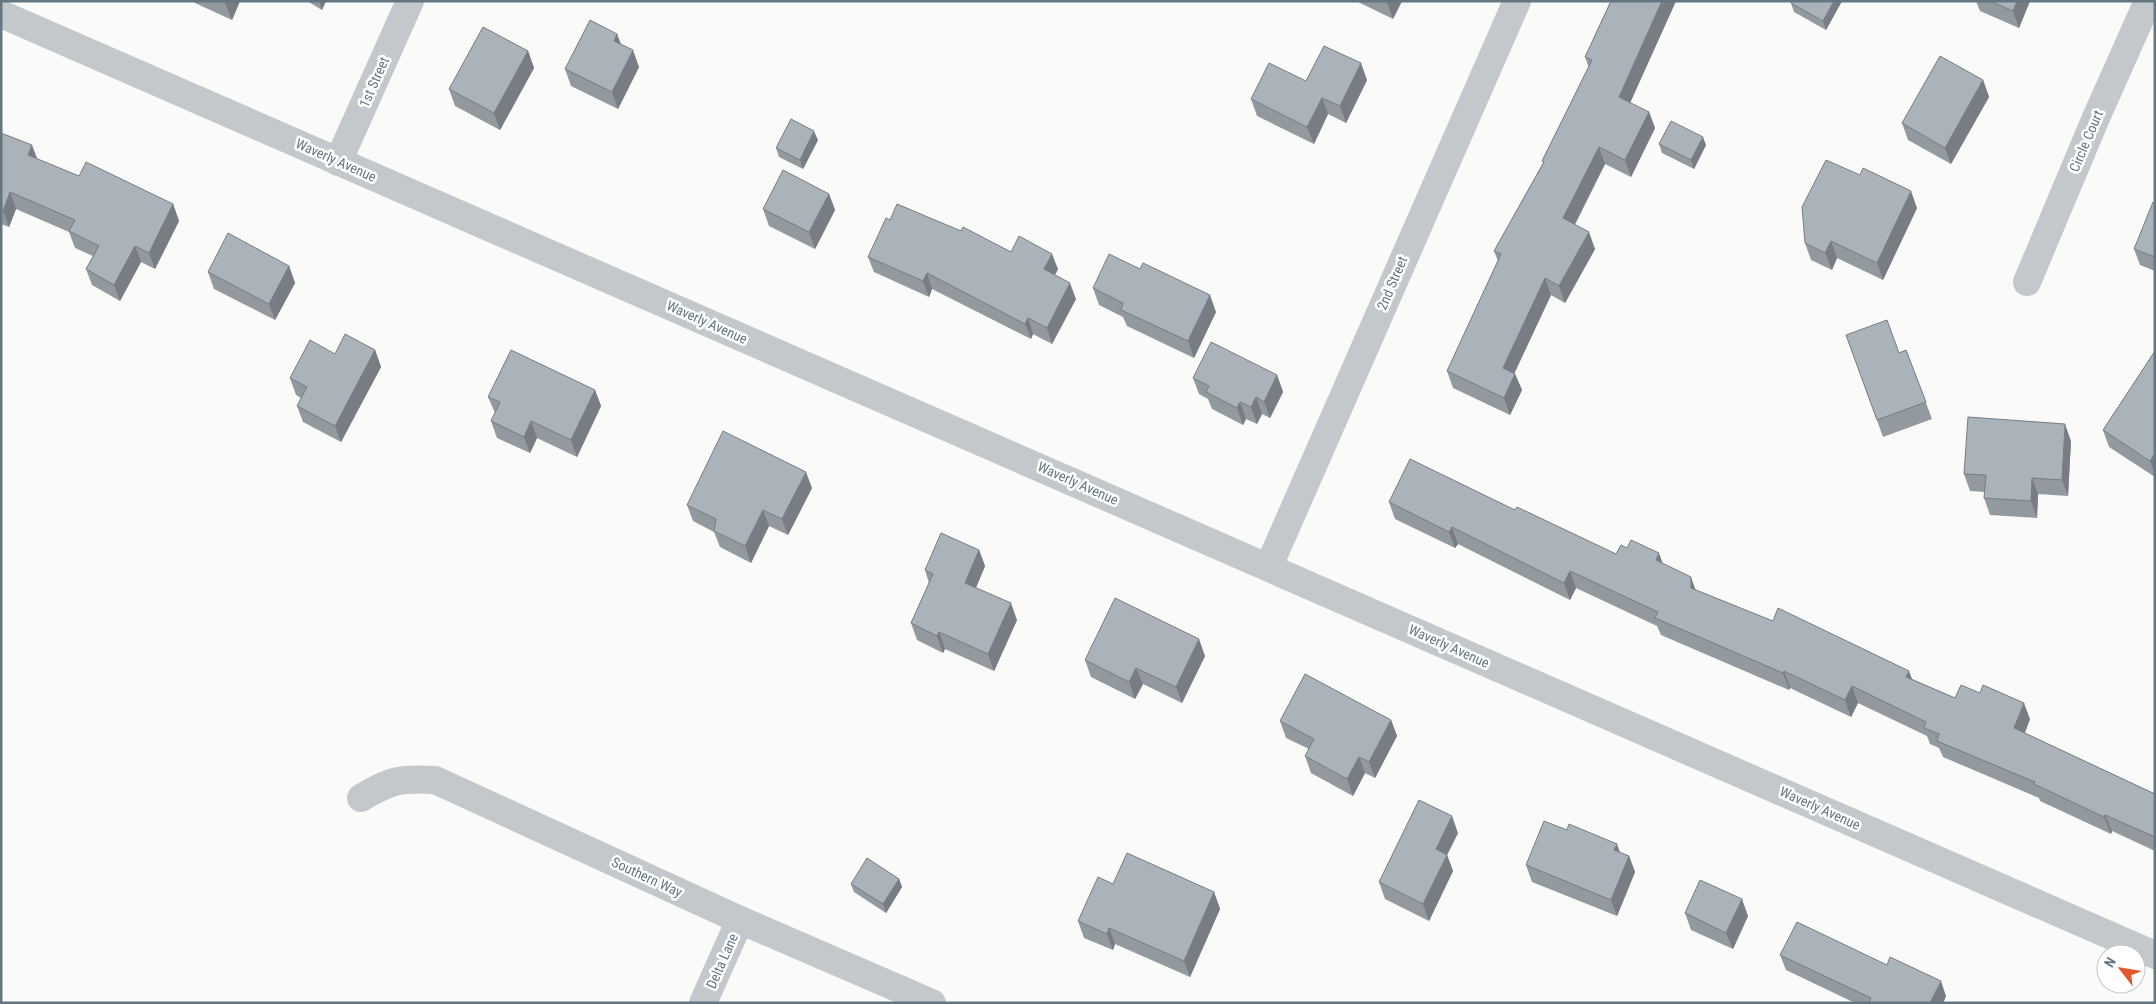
<svg xmlns="http://www.w3.org/2000/svg" width="2156" height="1004" font-family="'Roboto Condensed',sans-serif">
<style>
.lines{fill:none;stroke-linecap:round;stroke-linejoin:round}
.minor{stroke:#c3c8cc;stroke-width:28}
.wall{fill:#929a9f}
.shaded-wall{fill:#777d82}
.building{fill:#aab3b9;stroke:#777d82}
.labels{text-anchor:middle;dominant-baseline:central;stroke-width:5;stroke-linejoin:round;paint-order:stroke}
.street-label{font-size:14px;fill:#657683;stroke:#fff}
</style>
<rect width="100%" height="100%" fill="#fafaf8"/>
<g class="lines">
<!-- minor -->
<g class="minor">
<polyline points="1,14 2155,955"/>
<polyline points="338,162 410,1"/>
<polyline points="2027,282 2095,120 2148,1"/>
<polyline points="1269,566 1517,1"/>
<path d="M361,798C390,780 401,778 435,780L740,920L932,1003"/>
<polyline points="703,1003 740,920"/>
</g>
</g>
<!-- wall -->
<g class="wall">
<polygon points="195,1 240,1 232,20 195,3"/>
<polygon points="307,1 326,1 322,10"/>
<polygon points="1356,1 1402,1 1393,19"/>
<polygon points="1611,1 1676,1 1630,103 1649,112 1655,128 1631,177 1605,164 1575,225 1595,249 1565,303 1551,295 1514,373 1515,374 1522,390 1510,415 1453,388 1447,371 1498,261 1494,251 1543,163 1542,161 1589,68 1585,57"/>
<polygon points="1792,1 1842,1 1826,30 1794,12 1791,3"/>
<polygon points="1976,1 2030,1 2019,28 1980,11"/>
<polygon points="617,34 621,44 639,67 618,109 571,86 565,69"/>
<polygon points="528,51 534,68 500,130 455,106 449,89"/>
<polygon points="1367,80 1346,123 1328,114 1314,144 1257,116 1251,99 1306,81"/>
<polygon points="1983,80 1989,97 1951,164 1908,140 1902,123"/>
<polygon points="1,133 37,159 79,176 173,204 179,221 155,269 141,262 120,301 92,285 86,269 93,256 75,248 69,232 16,209 9,227 1,224"/>
<polygon points="818,140 803,169 779,157 776,148"/>
<polygon points="1659,144 1706,145 1694,169 1662,153"/>
<polygon points="1860,175 1917,208 1883,280 1837,258 1832,270 1811,260 1805,243"/>
<polygon points="829,194 835,210 815,249 769,226 763,209"/>
<polygon points="2155,203 2155,271 2140,265 2134,249"/>
<polygon points="890,220 961,231 1011,252 1058,269 1055,275 1076,299 1052,344 1033,334 1031,339 932,289 929,297 874,272 868,257"/>
<polygon points="289,266 295,283 275,320 214,289 208,272"/>
<polygon points="1140,269 1216,312 1194,358 1127,326 1123,317 1099,305 1093,288"/>
<polygon points="1846,335 1899,353 1906,350 1932,419 1883,437"/>
<polygon points="375,350 381,367 341,442 303,422 297,406 301,398 296,395 290,378"/>
<polygon points="2155,351 2155,477 2109,447 2103,430"/>
<polygon points="1277,375 1283,392 1270,418 1262,414 1257,424 1246,419 1243,425 1212,409 1208,399 1199,394 1193,378"/>
<polygon points="595,390 601,406 577,457 537,438 530,453 497,438 491,421 495,413 488,397"/>
<polygon points="2071,441 2068,496 2038,494 2037,518 1990,515 1984,498 1985,492 1970,491 1964,474"/>
<polygon points="812,488 788,535 769,526 751,563 720,547 714,532 693,521 687,505"/>
<polygon points="1389,502 1515,510 1616,554 1663,564 1696,590 1912,679 1955,698 2030,719 2025,733 2155,794 2155,851 2112,831 2111,834 2040,801 2039,798 1943,757 1939,748 1930,744 1927,736 1858,703 1851,717 1790,688 1789,690 1661,635 1657,626 1576,588 1570,600 1458,544 1455,548 1395,519"/>
<polygon points="979,550 985,566 976,588 1017,620 994,671 945,649 943,653 917,640 911,623 929,583 925,570"/>
<polygon points="1205,656 1182,703 1143,684 1135,699 1091,677 1085,660"/>
<polygon points="1391,720 1397,736 1375,778 1365,773 1353,796 1311,773 1305,756 1309,749 1286,738 1280,721"/>
<polygon points="1458,833 1447,855 1453,871 1429,921 1385,899 1379,882"/>
<polygon points="1620,852 1629,856 1635,872 1617,916 1532,882 1526,865"/>
<polygon points="899,879 902,887 886,913 854,892 851,884"/>
<polygon points="1113,884 1214,892 1220,909 1190,977 1115,944 1113,950 1084,938 1078,921"/>
<polygon points="1685,913 1748,916 1733,949 1691,930"/>
<polygon points="1780,955 1946,996 1943,1003 1855,1003 1786,970"/>
</g>
<!-- shaded-wall -->
<g class="shaded-wall">
<polygon points="226,1 240,1 232,20 225,3"/>
<polygon points="319,1 326,1 322,10"/>
<polygon points="1388,1 1402,1 1393,19 1387,2"/>
<polygon points="1662,1 1676,1 1625,114 1619,97"/>
<polygon points="1834,1 1842,1 1826,30 1823,21"/>
<polygon points="2017,1 2030,1 2019,28 2013,11"/>
<polygon points="617,34 623,51 614,41"/>
<polygon points="633,50 639,67 618,109 612,92"/>
<polygon points="528,51 534,68 500,130 494,113"/>
<polygon points="1361,63 1367,80 1346,123 1340,106"/>
<polygon points="1983,80 1989,97 1951,164 1945,148"/>
<polygon points="1322,98 1328,114 1314,144 1307,127"/>
<polygon points="1649,112 1655,128 1631,177 1625,160"/>
<polygon points="814,131 818,140 803,169 800,160"/>
<polygon points="1703,137 1706,145 1694,169 1691,160"/>
<polygon points="32,145 38,161 28,155"/>
<polygon points="1599,147 1605,164 1569,235 1563,218"/>
<polygon points="1911,191 1917,208 1883,280 1877,263"/>
<polygon points="10,192 16,209 9,227 3,211"/>
<polygon points="829,194 835,210 815,249 809,232"/>
<polygon points="173,204 179,221 155,269 149,253"/>
<polygon points="1589,232 1595,249 1565,303 1559,286"/>
<polygon points="1831,241 1837,258 1832,270 1825,253"/>
<polygon points="135,246 141,262 120,301 114,285"/>
<polygon points="1052,254 1058,269 1049,285 1044,269"/>
<polygon points="289,266 295,283 275,320 269,304"/>
<polygon points="927,273 932,289 929,297 923,281"/>
<polygon points="1545,278 1551,295 1509,385 1503,368"/>
<polygon points="1070,283 1076,299 1052,344 1047,328"/>
<polygon points="1210,295 1216,312 1194,358 1188,341"/>
<polygon points="1028,318 1033,334 1031,339 1025,324"/>
<polygon points="375,350 381,367 341,442 335,426"/>
<polygon points="1515,374 1522,390 1510,415 1504,398"/>
<polygon points="1277,375 1283,392 1270,418 1264,402"/>
<polygon points="595,390 601,406 577,457 571,440"/>
<polygon points="1256,397 1262,414 1257,424 1251,407"/>
<polygon points="1240,402 1246,419 1243,425 1237,408"/>
<polygon points="531,421 537,438 530,453 524,437"/>
<polygon points="2065,424 2071,441 2068,496 2062,480"/>
<polygon points="2155,453 2155,474 2150,461"/>
<polygon points="806,472 812,488 788,535 782,519"/>
<polygon points="2032,478 2038,494 2037,518 2031,501"/>
<polygon points="763,510 769,526 751,563 745,546"/>
<polygon points="1452,527 1458,544 1455,548 1449,532"/>
<polygon points="979,550 985,566 971,599 965,583"/>
<polygon points="1659,553 1665,570 1656,560"/>
<polygon points="1570,571 1576,588 1570,600 1564,583"/>
<polygon points="1691,577 1697,594 1691,588"/>
<polygon points="1011,603 1017,620 994,671 988,654"/>
<polygon points="939,632 945,649 943,653 937,636"/>
<polygon points="1199,639 1205,656 1182,703 1176,687"/>
<polygon points="1136,668 1143,684 1135,699 1129,682"/>
<polygon points="1784,671 1790,688 1789,690 1783,673"/>
<polygon points="1909,671 1915,687 1906,677"/>
<polygon points="1852,686 1858,703 1851,717 1845,700"/>
<polygon points="2024,703 2030,719 2020,745 2014,728"/>
<polygon points="1391,720 1397,736 1375,778 1369,762"/>
<polygon points="1359,757 1365,773 1353,796 1347,779"/>
<polygon points="2105,815 2112,831 2111,834 2104,817"/>
<polygon points="1452,816 1458,833 1447,855 1453,871 1429,921 1423,904 1436,849"/>
<polygon points="1617,844 1623,861 1614,850"/>
<polygon points="1629,856 1635,872 1617,916 1611,900"/>
<polygon points="899,879 902,887 886,913 883,904"/>
<polygon points="1214,892 1220,909 1190,977 1184,961"/>
<polygon points="1742,899 1748,916 1733,949 1726,933"/>
<polygon points="1109,928 1115,944 1113,950 1107,934"/>
<polygon points="1941,981 1946,996 1943,1003 1930,1003"/>
</g>
<!-- building -->
<g class="building">
<polygon points="1611,1 1662,1 1619,97 1649,112 1625,160 1599,147 1563,218 1589,232 1559,286 1545,278 1503,368 1515,374 1504,398 1447,371 1501,254 1494,251 1544,162 1542,161 1592,60 1585,57"/>
<polygon points="1792,1 1834,1 1823,21 1791,3"/>
<polygon points="1990,1 2017,1 2013,11"/>
<polygon points="590,20 617,34 614,41 633,50 612,92 565,69"/>
<polygon points="483,27 528,51 494,113 449,89"/>
<polygon points="1324,46 1361,63 1340,106 1322,98 1307,127 1251,99 1269,63 1306,81"/>
<polygon points="1940,56 1983,80 1945,148 1902,123"/>
<polygon points="791,119 814,131 800,160 776,148"/>
<polygon points="1671,121 1703,137 1691,160 1659,144"/>
<polygon points="1,133 32,145 28,155 79,176 86,162 173,204 149,253 135,246 114,285 86,269 99,246 69,231 75,220 10,192 3,211 1,210"/>
<polygon points="1826,160 1860,175 1863,168 1911,191 1877,263 1831,241 1825,253 1805,243 1802,207"/>
<polygon points="783,170 829,194 809,232 763,209"/>
<polygon points="2153,202 2155,203 2155,257 2134,249"/>
<polygon points="897,204 961,231 963,227 1011,252 1019,236 1052,254 1044,269 1070,283 1047,328 1028,318 1025,324 927,273 923,281 868,257 886,218 890,220"/>
<polygon points="228,233 289,266 269,304 208,272"/>
<polygon points="1109,254 1140,269 1143,263 1210,295 1188,341 1121,310 1123,303 1093,288"/>
<polygon points="1887,320 1899,353 1906,350 1926,402 1877,420 1846,335"/>
<polygon points="345,334 375,350 335,426 297,406 307,387 290,378 310,340 335,354"/>
<polygon points="1211,342 1277,375 1264,402 1256,397 1251,407 1240,402 1237,408 1206,392 1209,386 1193,378"/>
<polygon points="511,350 595,390 571,440 531,421 524,437 491,421 500,402 488,397"/>
<polygon points="2155,351 2155,453 2150,461 2103,430"/>
<polygon points="1968,417 2065,424 2062,480 2032,478 2031,501 1984,498 1986,475 1964,474"/>
<polygon points="723,431 806,472 782,519 763,510 745,546 714,531 716,519 687,505"/>
<polygon points="1410,459 1515,510 1517,507 1616,554 1621,545 1627,548 1631,540 1659,553 1656,560 1691,577 1691,588 1773,621 1778,608 1909,671 1906,677 1955,698 1961,685 1980,693 1983,685 2024,703 2014,728 2155,794 2155,837 2105,815 2104,817 2034,784 2035,782 1937,741 1939,734 1924,728 1926,722 1852,686 1845,700 1784,671 1783,673 1655,618 1658,612 1570,571 1564,583 1452,527 1449,532 1389,502"/>
<polygon points="941,533 979,550 965,583 1011,603 988,654 939,632 937,636 911,623 933,574 925,570"/>
<polygon points="1115,598 1199,639 1176,687 1136,668 1129,682 1085,660"/>
<polygon points="1305,674 1391,720 1369,762 1359,757 1347,779 1305,756 1314,739 1280,721"/>
<polygon points="1419,800 1452,816 1436,849 1447,855 1423,904 1379,882"/>
<polygon points="1544,821 1567,830 1569,824 1617,844 1614,850 1629,856 1611,900 1526,865"/>
<polygon points="1127,853 1214,892 1184,961 1109,928 1107,934 1078,921 1098,877 1113,884"/>
<polygon points="867,858 899,879 883,904 851,884"/>
<polygon points="1700,880 1742,899 1726,933 1685,913"/>
<polygon points="1797,922 1887,965 1890,957 1941,981 1930,1003 1869,1003 1871,998 1780,955"/>
</g>
<g class="labels">
<!-- street labels -->
<g class="street-label">
<text transform="translate(374 82) rotate(-66)">1st Street</text>
<text transform="translate(2086 141) rotate(-67)">Circle Court</text>
<text transform="translate(336 160) rotate(24)">Waverly Avenue</text>
<text transform="translate(1392 283) rotate(-67)">2nd Street</text>
<text transform="translate(707 322) rotate(24)">Waverly Avenue</text>
<text transform="translate(1078 483) rotate(24)">Waverly Avenue</text>
<text transform="translate(1449 646) rotate(24)">Waverly Avenue</text>
<text transform="translate(1820 808) rotate(24)">Waverly Avenue</text>
<text transform="translate(647 877) rotate(25)">Southern Way</text>
<text transform="translate(722 961) rotate(-66)">Delta Lane</text>
</g>
</g>
<!-- border -->
<rect width="2156" height="1004" fill="none" stroke="#657683" stroke-width="5"/>
<!-- north arrow -->
<g transform="translate(2121 969) rotate(301)"><circle r="24" fill="#ffffff" stroke="#c1c8cd"/>
<path d="M0-4L9 19L0 12L-9 19Z" fill="#e4572e"/>
<text y="-8" font-size="14" font-weight="bold" text-anchor="middle" fill="#657683">N</text>
</g>
</svg>
